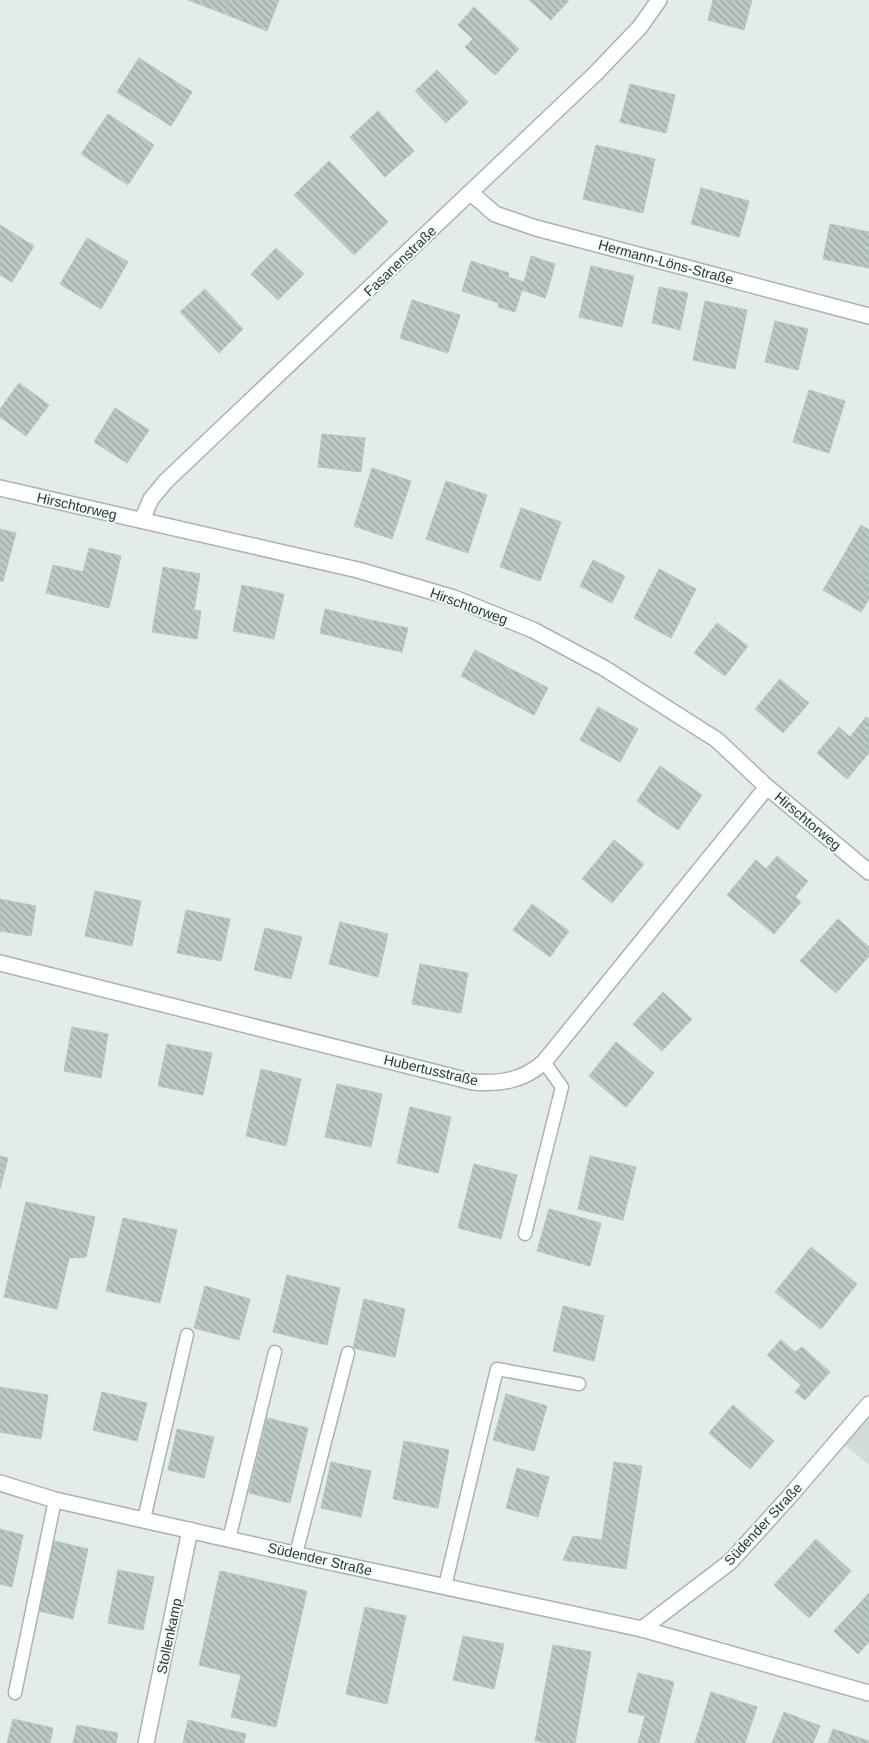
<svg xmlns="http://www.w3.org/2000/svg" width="869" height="1743" font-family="Arial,sans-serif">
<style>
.built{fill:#d2dcd7}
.building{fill:url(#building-back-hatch);stroke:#b7c5bf}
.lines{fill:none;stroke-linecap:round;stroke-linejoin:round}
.service-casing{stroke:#a7b4af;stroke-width:15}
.minor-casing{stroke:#a7b4af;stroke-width:18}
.service{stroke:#fff;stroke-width:12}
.minor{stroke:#fff;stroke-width:15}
.labels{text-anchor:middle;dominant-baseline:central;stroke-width:4;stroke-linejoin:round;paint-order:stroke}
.street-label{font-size:14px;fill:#253c35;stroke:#f4f9f6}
</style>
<defs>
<pattern id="building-back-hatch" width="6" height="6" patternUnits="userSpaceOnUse" patternTransform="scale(1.25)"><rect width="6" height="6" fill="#bcc9c4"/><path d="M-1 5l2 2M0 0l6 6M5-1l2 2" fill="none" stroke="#99a4a0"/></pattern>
</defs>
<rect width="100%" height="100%" fill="#e4ece8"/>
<!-- built -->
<polygon class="built" points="869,1404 869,1465 839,1440"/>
<!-- building -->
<g class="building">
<polygon points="188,0 230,0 225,14"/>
<polygon points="230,0 279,0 267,31 225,14"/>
<polygon points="529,0 569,0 551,20"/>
<polygon points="713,0 752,0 744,30 708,20"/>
<polygon points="474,7 519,49 495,75 465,47 473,39 458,25"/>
<polygon points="139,58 192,92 171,126 117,92"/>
<polygon points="437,70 468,102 446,123 415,91"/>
<polygon points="630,84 675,95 666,133 620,122"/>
<polygon points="378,111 414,151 385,177 350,137"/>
<polygon points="108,114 154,145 128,185 81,154"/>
<polygon points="596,145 655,159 643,213 583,199"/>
<polygon points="329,161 388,222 354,255 294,195"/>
<polygon points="701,188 749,201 739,237 691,224"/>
<polygon points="830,224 869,232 869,268 823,259"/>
<polygon points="0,225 34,246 12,282 0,275"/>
<polygon points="87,238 128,262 101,309 60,284"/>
<polygon points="276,248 304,274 278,300 251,274"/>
<polygon points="531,256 555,264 549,286 525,278"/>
<polygon points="471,261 509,273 508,277 524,282 525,278 549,286 545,298 522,290 515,312 498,307 499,303 462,291"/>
<polygon points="591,266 634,276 622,327 579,317"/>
<polygon points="659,287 688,293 680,330 652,323"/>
<polygon points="205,289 243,329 219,353 180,312"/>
<polygon points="412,300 460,315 448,353 400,338"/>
<polygon points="705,301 747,310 735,369 693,360"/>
<polygon points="775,321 808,329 798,370 765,362"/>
<polygon points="19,383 49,405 26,436 0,417 0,409"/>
<polygon points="809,390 845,401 829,453 793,442"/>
<polygon points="115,408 149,430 127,463 94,442"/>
<polygon points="322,434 365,438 361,472 318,467"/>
<polygon points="372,468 411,481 392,539 354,526"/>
<polygon points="446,481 487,495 468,553 426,539"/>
<polygon points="521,508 561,522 540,581 500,567"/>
<polygon points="861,525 869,530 869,573 842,558"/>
<polygon points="0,529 16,533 3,581 0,581"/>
<polygon points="89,548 121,556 109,608 46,593 53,565 83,572"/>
<polygon points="842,558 869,573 869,599 861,612 823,590"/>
<polygon points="593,560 625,576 612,603 580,586"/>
<polygon points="163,567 200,574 194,610 201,611 197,639 152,632"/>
<polygon points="659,569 696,589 671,638 634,618"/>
<polygon points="242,585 284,594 274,639 233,631"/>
<polygon points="325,609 366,619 361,643 320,633"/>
<polygon points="366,619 408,628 402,652 361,643"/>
<polygon points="717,623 748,646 725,676 694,653"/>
<polygon points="475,650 511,669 498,696 461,676"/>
<polygon points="511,669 548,688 534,715 498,696"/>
<polygon points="780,679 809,703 783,733 755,709"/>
<polygon points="598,707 638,729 620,762 580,740"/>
<polygon points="866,717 869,719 869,753 847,779 817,753 839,727 850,737"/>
<polygon points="660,766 702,795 678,830 637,801"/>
<polygon points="614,840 644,864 612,903 582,879"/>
<polygon points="777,856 808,881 795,897 801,902 774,934 727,895 756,860 766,869"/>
<polygon points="95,891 141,901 132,946 85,936"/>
<polygon points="0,899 36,906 31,936 0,931"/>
<polygon points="532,904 569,931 550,957 513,930"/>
<polygon points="186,910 230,919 221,961 177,953"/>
<polygon points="838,919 869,947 869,956 836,993 800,961"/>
<polygon points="340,922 388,934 378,977 329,964"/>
<polygon points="265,928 302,937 291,979 254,970"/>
<polygon points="420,964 468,973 461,1013 412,1004"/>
<polygon points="663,992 692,1019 662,1051 633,1024"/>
<polygon points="72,1027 108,1034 101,1078 64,1071"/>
<polygon points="616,1042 654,1073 626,1107 589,1076"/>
<polygon points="167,1044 212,1053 203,1095 158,1086"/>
<polygon points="261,1069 301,1079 286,1146 246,1136"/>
<polygon points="337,1084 382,1094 371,1147 325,1137"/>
<polygon points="410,1107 451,1117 438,1173 397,1163"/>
<polygon points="0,1156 8,1158 0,1189"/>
<polygon points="590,1156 636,1167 623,1220 578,1209"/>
<polygon points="474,1164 517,1175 501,1239 458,1228"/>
<polygon points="26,1202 95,1217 86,1257 69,1258 57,1309 4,1297"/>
<polygon points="549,1209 601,1223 590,1266 537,1251"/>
<polygon points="123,1218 177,1230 160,1303 106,1291"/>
<polygon points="811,1247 857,1284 821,1329 775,1292"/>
<polygon points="287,1275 340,1288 327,1345 273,1332"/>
<polygon points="205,1286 250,1299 239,1340 194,1328"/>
<polygon points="364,1299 405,1309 395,1357 353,1348"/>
<polygon points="563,1306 604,1316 594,1361 553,1351"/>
<polygon points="781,1340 795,1352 802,1347 830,1372 805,1400 795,1392 801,1385 767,1355"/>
<polygon points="0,1387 48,1395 41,1439 0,1432"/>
<polygon points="102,1392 147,1403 137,1441 93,1430"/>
<polygon points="506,1394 547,1406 534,1451 493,1440"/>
<polygon points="733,1405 774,1441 750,1469 709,1433"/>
<polygon points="267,1418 308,1428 290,1503 249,1493"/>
<polygon points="177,1429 214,1437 204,1478 168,1470"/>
<polygon points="404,1441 449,1450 438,1508 393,1499"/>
<polygon points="331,1462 371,1471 361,1517 321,1508"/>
<polygon points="614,1462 642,1466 626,1569 563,1560 573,1536 602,1540"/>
<polygon points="517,1468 549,1477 538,1517 506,1508"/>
<polygon points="0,1529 23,1535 12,1587 0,1584"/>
<polygon points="816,1539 851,1571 809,1618 774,1585"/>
<polygon points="54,1541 88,1549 73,1619 39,1611"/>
<polygon points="118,1570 154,1577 143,1630 108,1623"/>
<polygon points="220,1571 307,1591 276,1727 231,1717 241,1675 199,1665"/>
<polygon points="869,1593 869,1642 858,1654 834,1631"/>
<polygon points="365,1607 406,1616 387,1704 346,1694"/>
<polygon points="463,1636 504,1644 494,1689 453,1680"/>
<polygon points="553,1645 591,1652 575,1743 549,1743 535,1741"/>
<polygon points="638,1673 674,1682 659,1743 638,1743 645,1716 628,1712"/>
<polygon points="711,1692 757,1707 745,1743 695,1743"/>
<polygon points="784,1712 820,1726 813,1743 772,1743"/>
<polygon points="13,1719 53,1728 50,1743 7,1743"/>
<polygon points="188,1720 246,1734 244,1743 183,1743"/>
<polygon points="77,1725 118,1733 116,1743 73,1743"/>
<polygon points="833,1729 869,1741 869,1743 828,1743"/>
</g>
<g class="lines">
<defs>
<g id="service">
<polyline points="525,1234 562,1087 544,1062"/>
<polyline points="144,1519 187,1335"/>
<polyline points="229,1539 275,1352"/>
<polyline points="296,1554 348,1353"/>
<polyline points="445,1586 497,1369 579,1384"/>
<polyline points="15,1693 55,1500"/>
</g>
<g id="minor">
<polyline points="471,193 495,214 536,228 869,316"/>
<polyline points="0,488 358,570 454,598 533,630 604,668 717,740 767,787 869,872"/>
<polyline points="142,520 151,499 166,481 595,74 640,27 659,0"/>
<path d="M0,963L473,1082C500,1084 523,1081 544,1062L767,787"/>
<polyline points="0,1483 55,1500 325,1561 642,1629 730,1562 789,1497 869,1404"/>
<polyline points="642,1629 869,1693"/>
<polyline points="146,1743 190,1530"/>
</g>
</defs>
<!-- service casing -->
<use href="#service" class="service-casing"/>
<!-- minor casing -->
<use href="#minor" class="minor-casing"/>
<!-- service -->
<use href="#service" class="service"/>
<!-- minor -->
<use href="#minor" class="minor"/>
</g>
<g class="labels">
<!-- street labels -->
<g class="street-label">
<text transform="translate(400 261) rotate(-44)">Fasanenstraße</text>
<text transform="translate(666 262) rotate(15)">Hermann-Löns-Straße</text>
<text transform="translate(77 506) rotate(13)">Hirschtorweg</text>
<text transform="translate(469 606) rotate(20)">Hirschtorweg</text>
<text transform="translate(808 821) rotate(40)">Hirschtorweg</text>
<text transform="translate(431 1070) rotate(13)">Hubertusstraße</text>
<text transform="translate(763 1524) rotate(-47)">Südender Straße</text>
<text transform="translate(320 1559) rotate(13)">Südender Straße</text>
<text transform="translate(169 1636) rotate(-78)">Stollenkamp</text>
</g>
</g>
</svg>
